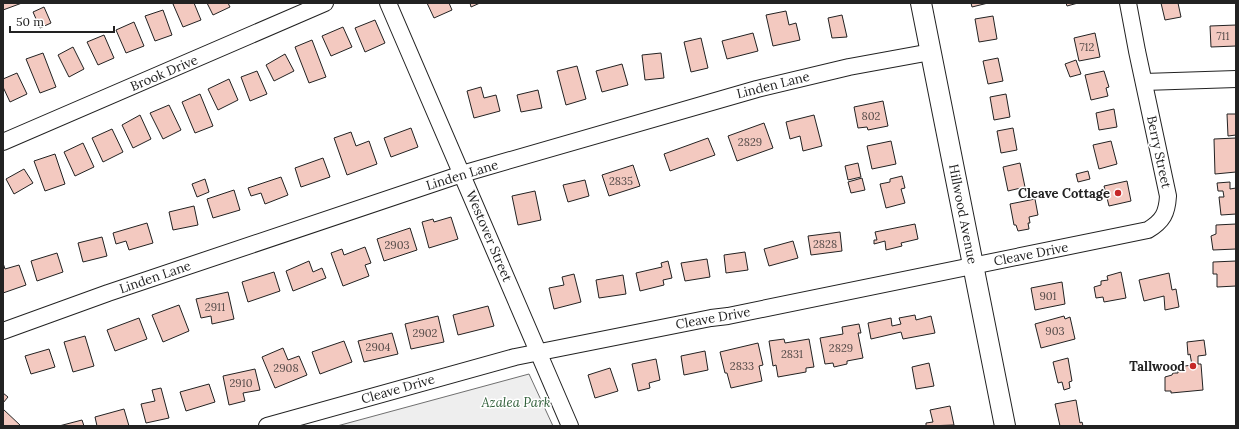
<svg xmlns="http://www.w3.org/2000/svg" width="1239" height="429" font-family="Lora,serif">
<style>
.green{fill:#eee;stroke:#6f6f6f}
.building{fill:#f3c9c0;stroke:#222}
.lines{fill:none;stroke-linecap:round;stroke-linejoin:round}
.minor-casing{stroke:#222;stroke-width:18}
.major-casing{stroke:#222;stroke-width:22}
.minor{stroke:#fff;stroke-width:16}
.major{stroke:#fff;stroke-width:20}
.poi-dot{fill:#c62828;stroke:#fff;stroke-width:1.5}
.labels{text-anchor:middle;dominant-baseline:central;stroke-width:3;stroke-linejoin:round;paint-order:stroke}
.number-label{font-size:11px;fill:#564c4a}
.street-label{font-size:13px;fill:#222;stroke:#fff}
.poi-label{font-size:13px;font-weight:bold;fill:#222;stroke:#fff;text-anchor:end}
.park-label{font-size:13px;font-style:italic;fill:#2f5e38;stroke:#fff}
</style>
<rect width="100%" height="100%" fill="#fff"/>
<!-- green -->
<polygon class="green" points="529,374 553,426 337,426"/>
<!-- building -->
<g class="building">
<polygon points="3,3 22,3 3,10"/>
<polygon points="176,3 194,3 201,20 183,27 173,4"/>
<polygon points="207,3 228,3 230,7 213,15"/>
<polygon points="427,3 449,3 452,10 434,18"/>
<polygon points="470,3 480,3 471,7"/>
<polygon points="971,3 988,3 972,7"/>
<polygon points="1066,3 1078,3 1067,6"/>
<polygon points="1161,3 1178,3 1181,17 1165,20"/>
<polygon points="44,7 51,23 40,28 33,12"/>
<polygon points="163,10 172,35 155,41 145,16"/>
<polygon points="786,11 789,25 796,23 800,40 773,46 766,15"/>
<polygon points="842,15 847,37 832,38 828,18"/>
<polygon points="993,16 997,39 979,42 975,19"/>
<polygon points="375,20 385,43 365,52 355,28"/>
<polygon points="134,22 144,46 126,53 116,30"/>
<polygon points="1236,25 1236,46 1211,47 1210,26"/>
<polygon points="343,27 352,47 331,56 322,36"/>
<polygon points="753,33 758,51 727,59 722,41"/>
<polygon points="1095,33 1100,57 1079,61 1074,38"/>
<polygon points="104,35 114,58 98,65 87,42"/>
<polygon points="701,38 708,68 691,72 684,42"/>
<polygon points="312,40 326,77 309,83 295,47"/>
<polygon points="73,47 84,69 69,77 58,55"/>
<polygon points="43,53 56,87 40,93 26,59"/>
<polygon points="661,53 664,78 645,80 642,55"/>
<polygon points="285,54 294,71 274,81 266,65"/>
<polygon points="998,58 1003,81 988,84 983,61"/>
<polygon points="1076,60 1081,74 1070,77 1065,64"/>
<polygon points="622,64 628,85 602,92 596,71"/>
<polygon points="577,66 586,99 566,105 557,71"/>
<polygon points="257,71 267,94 250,101 241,77"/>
<polygon points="1104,71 1109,87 1106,88 1108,96 1091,100 1085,75"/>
<polygon points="17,73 27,94 10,102 3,87 3,79"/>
<polygon points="229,79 238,100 218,110 208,89"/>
<polygon points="481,87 484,98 496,95 500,111 474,118 467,91"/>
<polygon points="538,90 542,108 521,112 517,95"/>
<polygon points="200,94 213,126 195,133 182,102"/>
<polygon points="1006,94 1010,117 994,120 990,97"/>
<polygon points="883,101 888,126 868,130 867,127 858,128 854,107"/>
<polygon points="169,105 181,130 163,139 150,113"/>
<polygon points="1114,109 1117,127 1099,130 1096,113"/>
<polygon points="1227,114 1236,114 1236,135 1228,136"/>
<polygon points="140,115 151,139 133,148 122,125"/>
<polygon points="814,115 822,146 803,151 800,136 790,139 786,122"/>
<polygon points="764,123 773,148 737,161 728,136"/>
<polygon points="411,128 418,147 391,157 384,138"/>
<polygon points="1013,128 1017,150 1001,153 997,131"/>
<polygon points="112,129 123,152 103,162 92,138"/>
<polygon points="351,132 356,146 369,141 377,164 347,175 334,138"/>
<polygon points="708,138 715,155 670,171 664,154"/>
<polygon points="1236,138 1236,172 1215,174 1214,139"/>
<polygon points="891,141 896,164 872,169 867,146"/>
<polygon points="1111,141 1117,164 1099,169 1093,145"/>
<polygon points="83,143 94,167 75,176 64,152"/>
<polygon points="55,154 65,184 45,191 34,161"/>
<polygon points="323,158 330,177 301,187 295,168"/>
<polygon points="858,163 861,177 848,180 845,166"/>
<polygon points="1020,163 1025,187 1008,191 1003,167"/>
<polygon points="633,165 640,186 609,196 602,175"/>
<polygon points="24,169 33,183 14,194 6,179"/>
<polygon points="1088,171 1090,179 1078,182 1076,174"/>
<polygon points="902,176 905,188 901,189 905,203 886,208 880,184 890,182 890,179"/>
<polygon points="281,177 288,195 265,204 261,193 251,196 248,188"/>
<polygon points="862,178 865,190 851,193 848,182"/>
<polygon points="205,179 209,192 197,197 192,184"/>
<polygon points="585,180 589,196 568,202 563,185"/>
<polygon points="1127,181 1131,201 1109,206 1104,186"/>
<polygon points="1230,182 1230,189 1236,188 1236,214 1221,215 1219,197 1224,197 1223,191 1218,191 1217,183"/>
<polygon points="234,190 240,210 213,218 207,199"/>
<polygon points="535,191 541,220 518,225 512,196"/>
<polygon points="1035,199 1038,215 1029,217 1030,223 1028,223 1029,229 1018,231 1016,225 1014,225 1010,204"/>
<polygon points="194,206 198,225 173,230 169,212"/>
<polygon points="451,217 458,239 429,248 422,222 433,219 434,222"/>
<polygon points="147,223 153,243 129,250 126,241 116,244 113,233"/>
<polygon points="915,224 918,239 901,243 902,246 886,250 885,241 874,244 874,240 877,240 875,232"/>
<polygon points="1236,224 1236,249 1213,250 1211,236 1216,234 1216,225"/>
<polygon points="410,228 417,250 384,261 377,239"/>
<polygon points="840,232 842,251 811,255 808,236"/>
<polygon points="102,237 107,256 83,262 78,243"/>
<polygon points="793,241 798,258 769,266 764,249"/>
<polygon points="365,247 371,263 365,265 369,276 343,286 331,253 342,249 344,255"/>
<polygon points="745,252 748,270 726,273 724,255"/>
<polygon points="57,253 63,272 37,281 31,261"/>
<polygon points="707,259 710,277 685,281 681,263"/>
<polygon points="309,261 313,272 322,268 326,278 293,291 286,271"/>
<polygon points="668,261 672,278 663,280 664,285 640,291 636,273 662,267 661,263"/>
<polygon points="1236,261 1236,286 1217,287 1217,274 1213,274 1213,262"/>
<polygon points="3,263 5,269 19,265 26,285 3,293"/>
<polygon points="274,272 280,291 248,302 242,282"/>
<polygon points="1121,272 1126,298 1104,302 1103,297 1096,298 1094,287 1101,285 1101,281 1108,280 1107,276"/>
<polygon points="1169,273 1172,290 1176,289 1179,307 1165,310 1164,296 1144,301 1139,280"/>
<polygon points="574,274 581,302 554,309 549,288 564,285 562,277"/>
<polygon points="623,275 626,294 599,298 596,280"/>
<polygon points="1062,282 1065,304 1035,310 1031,288"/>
<polygon points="228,292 234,319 212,324 211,316 201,318 196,299"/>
<polygon points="179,305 189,331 163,342 152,315"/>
<polygon points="488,306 494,326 458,335 453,315"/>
<polygon points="915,315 916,320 931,316 935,333 903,339 901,332 871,339 868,323 891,318 892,326 901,324 899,318"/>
<polygon points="438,316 444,342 411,349 405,324"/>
<polygon points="1064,316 1065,319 1070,317 1075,339 1041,348 1035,324"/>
<polygon points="139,318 147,339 115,351 107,330"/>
<polygon points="859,324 861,333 858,333 863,358 847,361 847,364 834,367 833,363 825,364 820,338 843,334 842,327"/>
<polygon points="392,333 398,354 364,362 358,341"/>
<polygon points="85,336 94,366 73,372 64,342"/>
<polygon points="784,339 785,343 809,339 814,367 806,368 806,372 778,377 776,365 773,366 769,341"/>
<polygon points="1204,340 1206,355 1198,356 1198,364 1201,364 1203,390 1171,393 1171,391 1165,391 1165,377 1172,375 1173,373 1178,373 1178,367 1192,365 1190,354 1188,355 1187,342"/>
<polygon points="344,341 352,362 320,374 312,352"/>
<polygon points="758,343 763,365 759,366 762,381 731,388 727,373 725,373 720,352"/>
<polygon points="283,348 288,360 299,356 307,375 275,388 262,357"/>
<polygon points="49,349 55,367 31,374 25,356"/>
<polygon points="705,351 708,370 684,375 681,356"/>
<polygon points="1068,358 1072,381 1069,382 1070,388 1064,390 1062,382 1058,383 1053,362"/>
<polygon points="656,359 660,380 649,383 650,388 638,391 632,364"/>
<polygon points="929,363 934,386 916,389 912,367"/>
<polygon points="610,368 618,391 595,398 588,375"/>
<polygon points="255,369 260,390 243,393 245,401 229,405 223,376"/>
<polygon points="209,384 215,402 186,411 180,392"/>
<polygon points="161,388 169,418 146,423 141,404 155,401 152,390"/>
<polygon points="3,393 8,397 3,403"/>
<polygon points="1076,400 1080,423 1082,422 1083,426 1060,426 1055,404"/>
<polygon points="950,406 954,425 926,426 926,423 933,422 930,410"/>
<polygon points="3,409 21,426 3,426"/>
<polygon points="124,409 129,426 97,426 95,417"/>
<polygon points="82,420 84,426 59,426"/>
</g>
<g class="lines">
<defs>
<g id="minor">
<polyline points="388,3 570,426"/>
<polyline points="1144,82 1236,79"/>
<polyline points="3,142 325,3"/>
<polyline points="3,331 108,293 462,174 757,89 849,67 931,52"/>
<path d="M267,426L515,357L711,318L728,316L1148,230C1163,221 1167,213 1168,196L1137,51L1128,3"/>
</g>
<polyline id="major" points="921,3 1005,426"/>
</defs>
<!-- minor casing -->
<use href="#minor" class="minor-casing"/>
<!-- major casing -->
<use href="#major" class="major-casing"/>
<!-- minor -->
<use href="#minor" class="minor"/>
<!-- major -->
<use href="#major" class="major"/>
</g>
<!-- markers -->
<g class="poi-dot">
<circle cx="1118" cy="193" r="4"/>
<circle cx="1193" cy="366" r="4"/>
</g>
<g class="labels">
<!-- number labels -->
<g class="number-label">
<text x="1223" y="36">711</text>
<text x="1087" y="47">712</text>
<text x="871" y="116">802</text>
<text x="750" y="142">2829</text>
<text x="621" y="181">2835</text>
<text x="825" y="244">2828</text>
<text x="397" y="245">2903</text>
<text x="1048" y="296">901</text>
<text x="215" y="307">2911</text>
<text x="1055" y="331">903</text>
<text x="425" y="333">2902</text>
<text x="378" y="347">2904</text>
<text x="841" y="348">2829</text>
<text x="792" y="354">2831</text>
<text x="742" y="366">2833</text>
<text x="286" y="368">2908</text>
<text x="241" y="383">2910</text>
</g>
<!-- street labels -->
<g class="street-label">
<text transform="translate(164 73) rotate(-23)">Brook Drive</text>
<text transform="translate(773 85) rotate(-14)">Linden Lane</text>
<text transform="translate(1159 152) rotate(78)">Berry Street</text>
<text transform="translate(462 175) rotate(-17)">Linden Lane</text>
<text transform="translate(963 214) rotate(79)">Hillwood Avenue</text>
<text transform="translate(489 236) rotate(67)">Westover Street</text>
<text transform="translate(1031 254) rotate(-11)">Cleave Drive</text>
<text transform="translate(155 277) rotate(-19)">Linden Lane</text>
<text transform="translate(713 318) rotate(-10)">Cleave Drive</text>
<text transform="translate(398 389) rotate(-16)">Cleave Drive</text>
</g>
<!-- poi labels -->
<g class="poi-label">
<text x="1110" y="193">Cleave Cottage</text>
<text x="1185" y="366">Tallwood</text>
</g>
<!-- park labels -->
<g class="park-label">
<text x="516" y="402">Azalea Park</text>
</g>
</g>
<!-- border -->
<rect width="1239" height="429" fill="none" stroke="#222222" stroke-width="8"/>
<!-- scale -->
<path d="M10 26v6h104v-6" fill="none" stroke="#222222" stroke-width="2"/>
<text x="16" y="26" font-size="12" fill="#222222" stroke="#ffffff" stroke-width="3" paint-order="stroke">50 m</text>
</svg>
